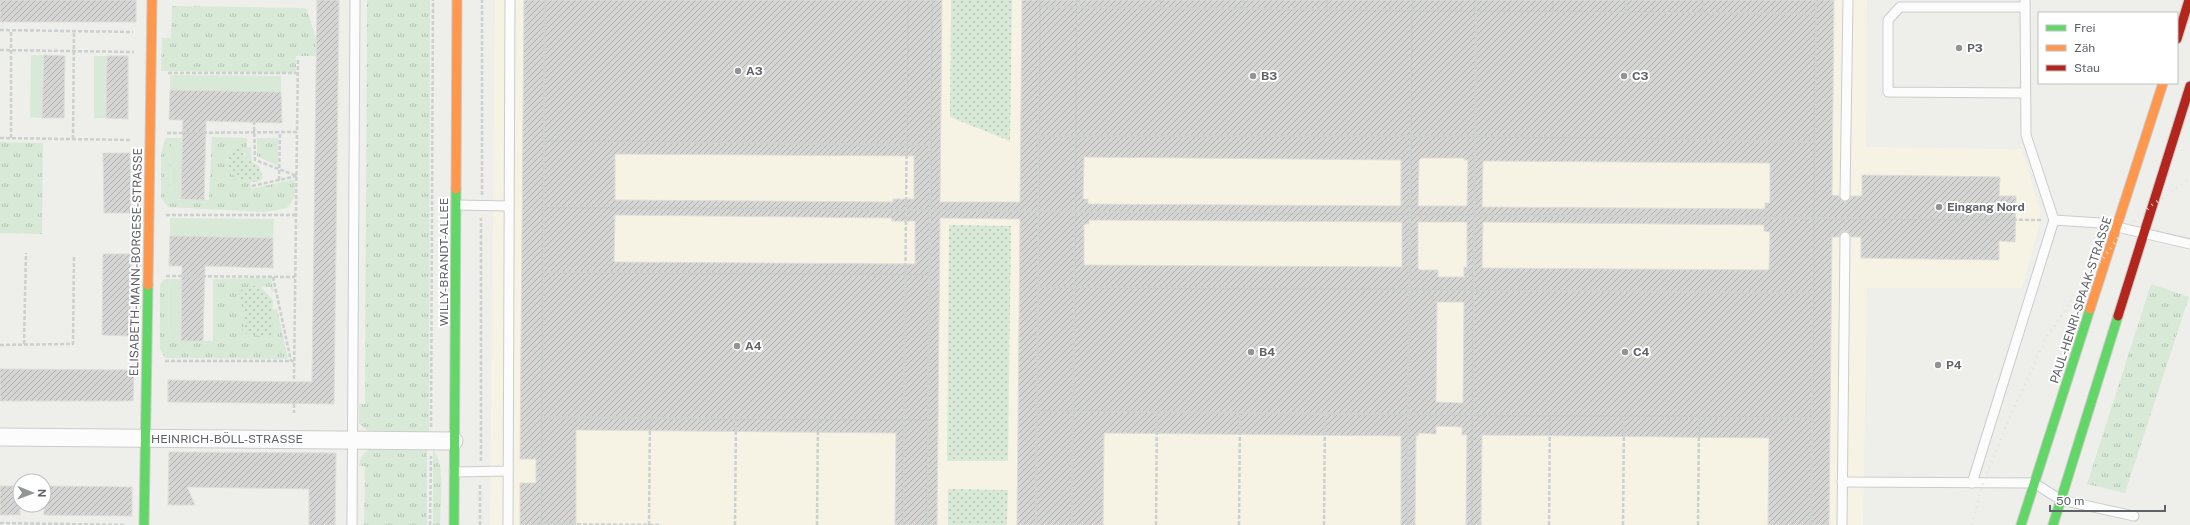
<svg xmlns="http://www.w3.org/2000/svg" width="2190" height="525" font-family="'Public Sans',sans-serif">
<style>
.commercial{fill:#f6f3e5}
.grass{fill:url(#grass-tufts)}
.park{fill:url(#park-dots)}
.garden{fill:#d8ead7}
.building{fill:url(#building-hatch);stroke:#deddd9;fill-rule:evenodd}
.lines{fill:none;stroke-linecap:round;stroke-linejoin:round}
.lane-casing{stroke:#cbcccb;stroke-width:11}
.street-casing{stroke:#cbcccb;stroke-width:19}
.fast-casing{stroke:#cacaca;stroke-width:11}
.slow-casing{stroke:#cacaca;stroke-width:11}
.jam-casing{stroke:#cacaca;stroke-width:11}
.path{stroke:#ccd0ce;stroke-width:2.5;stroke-dasharray:4 2;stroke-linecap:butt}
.lane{stroke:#fcfcfc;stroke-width:9}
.street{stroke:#fcfcfc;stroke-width:17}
.fast{stroke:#63d668;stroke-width:9}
.slow{stroke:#ff974d;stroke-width:9}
.jam{stroke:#b3261e;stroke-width:9}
.rail{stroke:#e3e4e3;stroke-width:3;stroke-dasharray:1 5;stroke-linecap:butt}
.poi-dot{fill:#919395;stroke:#fff;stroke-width:1.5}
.labels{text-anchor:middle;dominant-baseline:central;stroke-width:4;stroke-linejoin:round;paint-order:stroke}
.poi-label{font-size:12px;font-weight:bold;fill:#5f6267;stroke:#fff;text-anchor:start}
.street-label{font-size:12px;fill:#5f6267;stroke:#fff}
</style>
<defs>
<pattern id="grass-tufts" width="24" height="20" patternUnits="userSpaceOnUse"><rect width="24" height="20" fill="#d8ead7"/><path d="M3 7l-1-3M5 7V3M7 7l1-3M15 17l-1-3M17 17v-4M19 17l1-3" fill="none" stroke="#b2c1b2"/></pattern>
<pattern id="park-dots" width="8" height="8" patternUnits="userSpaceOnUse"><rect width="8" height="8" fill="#d8ead7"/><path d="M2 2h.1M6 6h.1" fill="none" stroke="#b2c1b2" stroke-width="1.8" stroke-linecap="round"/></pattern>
<pattern id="building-hatch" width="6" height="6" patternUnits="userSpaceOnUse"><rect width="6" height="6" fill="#d5d5d3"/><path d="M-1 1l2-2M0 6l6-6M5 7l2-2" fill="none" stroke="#b0b0af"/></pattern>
</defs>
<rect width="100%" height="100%" fill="#eeeeea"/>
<!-- commercial -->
<polygon class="commercial" points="495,0 1867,0 1866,147 2022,149 2040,211 2039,227 2022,288 1867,288 1863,525 490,525"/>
<!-- grass -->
<g class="grass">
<polygon points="367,0 430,0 429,432 369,432 359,423 359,404 365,404"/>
<polygon points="172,6 306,8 317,40 317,56 296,56 296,73 161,71 162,38 171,38"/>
<path d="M212,137L247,138V147H251L252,162L245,158V152L227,158C228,174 236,179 250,182L251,189L295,179V197L287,208L265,212L168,207L161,198V155L165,138H171L170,199L204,200H209Z"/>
<polygon points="257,138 278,138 278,166 257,156"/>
<polygon points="0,142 43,143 42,234 0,233"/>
<polygon points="271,278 274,292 272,292 270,287 249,286 257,312 277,309 288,359 165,358 160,349 160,285 164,279 169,279 168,341 213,341 213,279"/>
<polygon points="2151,284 2189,297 2125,493 2087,484"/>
<path d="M372,448H427V525H364L365,466H359C361,456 363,451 372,448Z"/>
<path d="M433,450C446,463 440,506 440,525H433Z"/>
</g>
<!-- park -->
<g class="park">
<polygon points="951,0 1012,0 1010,141 950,117"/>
<path d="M234,149H242L245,158L259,166L263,178L258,182C247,182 238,180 230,173L227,165L229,152Z"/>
<polygon points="949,225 1011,226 1008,461 947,461"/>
<polygon points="249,286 260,286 273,300 272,338 242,333 245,311 238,292"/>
<polygon points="948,489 1008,490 1007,525 948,525"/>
</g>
<!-- garden -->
<g class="garden">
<polygon points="31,55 44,55 42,118 30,117"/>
<polygon points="94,56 107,56 106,118 94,118"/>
<polygon points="170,75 281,76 281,92 170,90"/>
<polygon points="171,138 183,138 181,199 170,199"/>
<polygon points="170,218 274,219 273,238 170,236"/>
<polygon points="169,279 182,279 181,341 168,341"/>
</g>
<!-- building -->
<g class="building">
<rect x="0" y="0" width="136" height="22"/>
<polygon points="317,0 339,0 334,404 168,402 168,380 312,382"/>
<path d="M524,0H942L940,202H1020L1022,0H1834L1832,195L1839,196L1842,201L1845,202L1850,199L1851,196H1862V175L2000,177L1999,196H2016L2015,242L1999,241V260L1861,258V237H1851L1848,232L1845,231L1840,234L1839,237H1832L1829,525H1768L1769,438L1482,435L1481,525H1466L1467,435H1462V427L1436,426V434L1419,433L1418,436H1416L1415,525H1401V436L1104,433L1103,525H1017L1020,219L940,218L937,525H895L896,433L576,430V525H520V483H536V459H520ZM615,154L914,156V199H893V202L615,200ZM1084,157L1401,160V206L1088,204V199H1083ZM1421,158H1464V160H1468L1467,206H1418L1419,160ZM1483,161L1770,163V203H1765V209L1482,207ZM615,215L892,218V221H915V264L614,262ZM1089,220L1402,222V267L1084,265V224H1089ZM1418,222H1467V268L1464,267V277H1438V270H1420L1418,268ZM1483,222L1764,225V231L1770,232L1769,270L1482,268ZM1437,302H1464L1463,403L1436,402Z"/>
<polygon points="44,55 65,56 64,118 42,118"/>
<polygon points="107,56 128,56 128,119 106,118"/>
<polygon points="170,90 281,92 282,123 206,121 204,200 181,199 183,120 169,120"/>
<polygon points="103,153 130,153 131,213 104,213"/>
<polygon points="170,236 273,238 273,268 205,266 203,341 181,341 182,266 169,266"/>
<polygon points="103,254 131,254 130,336 102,335"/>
<polygon points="0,369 134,370 133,401 0,401"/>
<polygon points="169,452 336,453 335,525 309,525 309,489 187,487 195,505 168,505"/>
<rect x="0" y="486" width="20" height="29"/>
<polygon points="44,486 132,487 132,516 44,515"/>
</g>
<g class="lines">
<defs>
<g id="lane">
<polyline points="2025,93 1888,92 1888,20 1900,7 2025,7"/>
<polyline points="1845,196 1848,0"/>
<polyline points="456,205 509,206"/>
<polyline points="2054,220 2100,223 2190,244"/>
<polyline points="454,472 508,471"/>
<polyline points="1842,482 2034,483 2061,500 2134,516"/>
<polyline points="1972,483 2054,220 2026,135 2025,0"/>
<polyline points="352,525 355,0"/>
<polyline points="508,525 510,0"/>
<polyline points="1842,525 1845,237"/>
</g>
<polyline id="street" points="0,437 454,441"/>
<g id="fast">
<polyline points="144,525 148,285"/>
<polyline points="454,525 456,189"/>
<polyline points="2021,525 2090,309"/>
<polyline points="2053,525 2118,316"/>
</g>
<g id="slow">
<polyline points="456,189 457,0"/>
<polyline points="148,285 152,0"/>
<polyline points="2090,309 2163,83"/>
</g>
<g id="jam">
<polyline points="2177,39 2189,0"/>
<polyline points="2118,316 2190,86"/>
</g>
</defs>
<!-- lane casing -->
<use href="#lane" class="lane-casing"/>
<!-- street casing -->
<use href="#street" class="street-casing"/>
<!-- fast casing -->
<use href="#fast" class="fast-casing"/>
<!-- slow casing -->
<use href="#slow" class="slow-casing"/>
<!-- jam casing -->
<use href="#jam" class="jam-casing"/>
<!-- path -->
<g class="path">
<polyline points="1040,7 1816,14"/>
<polyline points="1160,8 1160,0"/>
<polyline points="1243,9 1243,0"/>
<polyline points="1327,10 1327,0"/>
<polyline points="1553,12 1553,0"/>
<polyline points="1626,13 1626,0"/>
<polyline points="1703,13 1703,0"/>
<polyline points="0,30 133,32"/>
<polyline points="0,50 134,52"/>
<polyline points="168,73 297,73"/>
<polyline points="167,133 297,132 298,59"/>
<polyline points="1039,136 1475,136 1815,142"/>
<polyline points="0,138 131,140"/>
<polyline points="11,138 11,30"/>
<polyline points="73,139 74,31"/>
<polyline points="544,141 930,145"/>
<polyline points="279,180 280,132"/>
<polyline points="252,186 297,176 255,160 254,122"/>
<polyline points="482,195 482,0"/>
<polyline points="543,207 2043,220"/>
<polyline points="166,215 295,215"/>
<polyline points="543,272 929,275"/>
<polyline points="166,276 295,277"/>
<polyline points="273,277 291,361"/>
<polyline points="1038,287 1814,293"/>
<polyline points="24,344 26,253"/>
<polyline points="0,345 73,344 74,255"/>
<polyline points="165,361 294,361"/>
<polyline points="294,379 297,132"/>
<polyline points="294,404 294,413"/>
<polyline points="1037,411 1812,418"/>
<polyline points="541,417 928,420"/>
<polyline points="431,427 433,0"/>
<polyline points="481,461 481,218"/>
<polyline points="0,523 125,525"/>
<polyline points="541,524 660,525"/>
<polyline points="430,525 431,456"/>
<polyline points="480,525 480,484"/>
<polyline points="541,525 545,0"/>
<polyline points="649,525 650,417"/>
<polyline points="735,525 736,418"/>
<polyline points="817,525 818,419"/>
<polyline points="903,525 908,0"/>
<polyline points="927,525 932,0"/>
<polyline points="1036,525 1040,0"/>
<polyline points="1072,525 1077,0"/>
<polyline points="1156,525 1157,412"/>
<polyline points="1239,525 1240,413"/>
<polyline points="1324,525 1325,414"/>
<polyline points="1407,525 1412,0"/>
<polyline points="1472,525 1476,0"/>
<polyline points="1549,525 1550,416"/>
<polyline points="1623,525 1624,417"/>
<polyline points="1698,525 1699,417"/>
<polyline points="1811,525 1816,0"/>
</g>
<!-- lane -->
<use href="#lane" class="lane"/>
<!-- street -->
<use href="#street" class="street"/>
<!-- fast -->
<use href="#fast" class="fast"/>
<!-- slow -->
<use href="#slow" class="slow"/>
<!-- jam -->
<use href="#jam" class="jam"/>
<!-- rail -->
<polyline class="rail" points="1972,525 1983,483 2011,414 2046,338 2076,294 2125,229 2152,205 2190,179"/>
</g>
<!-- markers -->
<g class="poi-dot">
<circle cx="1959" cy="48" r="4"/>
<circle cx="738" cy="71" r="4"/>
<circle cx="1253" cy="76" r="4"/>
<circle cx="1624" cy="76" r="4"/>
<circle cx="1939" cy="207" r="4"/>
<circle cx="737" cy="346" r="4"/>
<circle cx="1251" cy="352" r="4"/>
<circle cx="1625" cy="352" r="4"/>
<circle cx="1938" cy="365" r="4"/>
</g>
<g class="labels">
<!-- poi labels -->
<g class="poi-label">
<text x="1967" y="48">P3</text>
<text x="746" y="71">A3</text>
<text x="1261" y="76">B3</text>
<text x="1632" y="76">C3</text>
<text x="1947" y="207">Eingang Nord</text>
<text x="745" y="346">A4</text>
<text x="1259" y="352">B4</text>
<text x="1633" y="352">C4</text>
<text x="1946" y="365">P4</text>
</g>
<!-- street labels -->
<g class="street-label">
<text transform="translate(136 262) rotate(-89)">ELISABETH-MANN-BORGESE-STRASSE</text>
<text transform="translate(444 262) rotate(-90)">WILLY-BRANDT-ALLEE</text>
<text transform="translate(2081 300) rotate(-72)">PAUL-HENRI-SPAAK-STRASSE</text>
<text x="227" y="439">HEINRICH-BÖLL-STRASSE</text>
</g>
</g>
<!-- legend -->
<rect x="2038" y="12" width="140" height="72" fill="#ffffff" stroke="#bfc0c2"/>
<rect x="2046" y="25" width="20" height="6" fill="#63d668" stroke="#bfc0c2"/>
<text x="2074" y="32" font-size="12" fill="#5f6267">Frei</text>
<rect x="2046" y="45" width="20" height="6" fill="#ff974d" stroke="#bfc0c2"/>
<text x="2074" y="52" font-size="12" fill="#5f6267">Zäh</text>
<rect x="2046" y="65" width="20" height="6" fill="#b3261e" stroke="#bfc0c2"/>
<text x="2074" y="72" font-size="12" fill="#5f6267">Stau</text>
<!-- north arrow -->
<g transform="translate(32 493) rotate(91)"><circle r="19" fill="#ffffff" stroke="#bfc0c2"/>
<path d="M0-3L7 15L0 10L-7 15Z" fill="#919395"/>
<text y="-6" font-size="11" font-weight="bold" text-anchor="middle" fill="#5f6267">N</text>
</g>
<!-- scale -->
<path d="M2050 505v6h115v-6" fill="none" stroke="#5f6267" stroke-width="2"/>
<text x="2056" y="505" font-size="12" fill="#5f6267" stroke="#ffffff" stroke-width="3" paint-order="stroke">50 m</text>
</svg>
